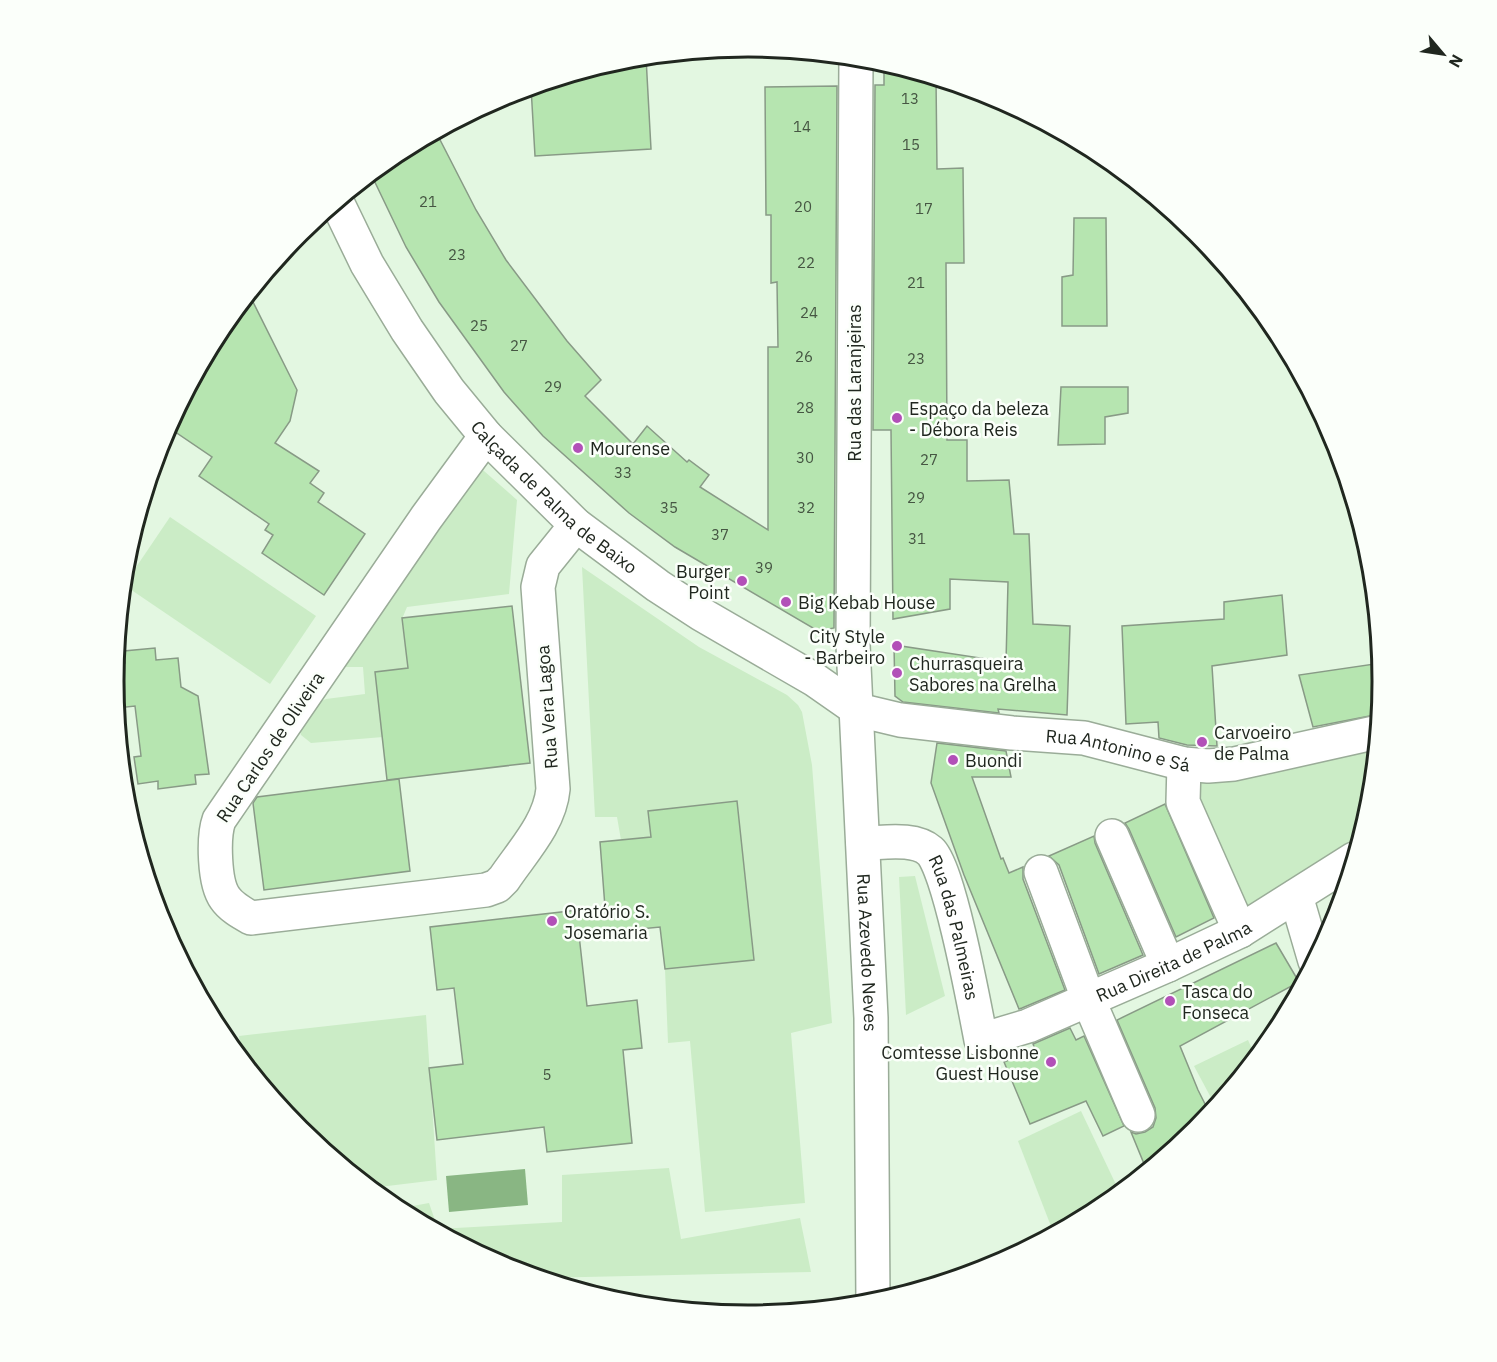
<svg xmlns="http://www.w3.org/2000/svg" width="1497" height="1362" font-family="'IBM Plex Sans',sans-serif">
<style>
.green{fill:#cbecc6}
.water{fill:#89b683}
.building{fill:#b6e5b0;stroke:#889a86;stroke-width:1.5}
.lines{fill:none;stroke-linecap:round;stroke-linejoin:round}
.minor-casing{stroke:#9aac98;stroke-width:36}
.minor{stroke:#fff;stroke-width:33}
.poi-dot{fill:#b250b8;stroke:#fbfffa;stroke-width:2}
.labels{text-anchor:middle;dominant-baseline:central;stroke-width:5;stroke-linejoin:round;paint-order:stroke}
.number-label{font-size:15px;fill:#465643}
.street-label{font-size:18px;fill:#20271f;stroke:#fbfffa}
.poi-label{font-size:18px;fill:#20271f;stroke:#fbfffa;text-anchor:start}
.rim{fill:none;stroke:#20271f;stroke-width:3}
</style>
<rect width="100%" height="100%" fill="#e3f7e1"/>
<!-- green -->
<g class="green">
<polygon points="476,464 517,500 509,594 407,607 402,619 408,668 375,672 383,737 311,743 301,735 299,725 312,705 326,699 365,694 363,667 343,667"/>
<polygon points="170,517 316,616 270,684 124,585"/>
<polygon points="582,567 699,647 787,695 798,705 802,712 812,765 832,1023 791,1033 805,1203 705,1212 690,1041 668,1043 665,969 754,959 737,801 648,811 651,838 621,840 617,817 595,817"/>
<polygon points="1378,732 1371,805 1354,859 1240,931 1184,764"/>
<polygon points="915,876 945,996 906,1015 899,877"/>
<polygon points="426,1015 437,1180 371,1188 300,1129 242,1059 239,1036"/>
<polygon points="1248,1040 1256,1058 1216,1107 1194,1066"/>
<polygon points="1081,1111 1120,1193 1101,1209 1054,1234 1018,1141"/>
<polygon points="669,1168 681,1239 800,1218 811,1272 540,1278 505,1267 396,1209 429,1203 438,1229 562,1222 562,1175"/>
</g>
<!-- water -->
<polygon class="water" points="525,1169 528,1205 449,1212 446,1176"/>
<!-- building -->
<g class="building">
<polygon points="646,57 651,149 535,156 531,87 625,59"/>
<polygon points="884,62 936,78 937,169 963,168 964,263 946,263 947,440 967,440 967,481 1009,480 1014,534 1029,534 1033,624 1070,626 1067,715 998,709 999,713 903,702 895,696 894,645 1006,662 1008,582 950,579 950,609 893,619 891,430 873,430 875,85 884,85"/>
<polygon points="837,86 834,628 818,631 675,547 629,513 543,436 504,392 439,302 406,247 371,174 396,153 436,132 476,210 506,260 567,341 601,380 585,396 633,444 647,426 687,462 689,460 709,475 700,487 768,530 768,347 778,347 777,282 771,283 771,215 766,215 765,87"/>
<polygon points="1074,218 1106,218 1107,326 1062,326 1062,277 1073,275"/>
<polygon points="249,294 297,390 290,421 275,443 319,471 310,483 324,493 318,502 365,534 324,595 262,553 273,535 265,530 269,524 199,476 212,457 168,427 221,328"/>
<polygon points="1061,387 1128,387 1128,413 1105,417 1105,444 1058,445"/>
<polygon points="1282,595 1287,655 1212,666 1217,746 1187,745 1159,738 1158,722 1126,724 1122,626 1224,619 1224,602"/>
<polygon points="512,606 530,763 387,780 375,672 408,668 402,618"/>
<polygon points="155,648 156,660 178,658 181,687 198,696 209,774 195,775 196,784 158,789 158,781 138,784 134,757 141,756 135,706 117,708 114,681 116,664 125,663 124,651"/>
<polygon points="1381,663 1383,681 1380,714 1313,727 1299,675"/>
<polygon points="937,743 1006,751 1011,777 972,777 1001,859 1003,858 1009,873 1023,867 1023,879 1065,990 1022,1008 1019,1009 964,875 931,783"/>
<polygon points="399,779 410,871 264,890 253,803 257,797"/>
<polygon points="737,801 754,960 665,969 660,927 579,935 587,1006 637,1000 642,1048 623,1050 632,1143 547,1152 544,1127 437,1140 429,1068 463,1064 454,988 437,990 430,927 605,907 600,842 651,837 648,811"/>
<polygon points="1165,804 1214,918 1176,937 1129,829 1125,823"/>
<polygon points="1094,836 1095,843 1143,955 1099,974 1059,865 1049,856"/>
<polygon points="1276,943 1299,982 1180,1046 1198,1090 1210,1114 1197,1130 1147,1171 1131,1132 1136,1134 1145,1132 1153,1127 1156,1118 1155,1108 1117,1020"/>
<polygon points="1070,1028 1076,1040 1084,1036 1124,1126 1103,1136 1086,1101 1030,1124 1004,1062 1035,1049 1033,1044"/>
</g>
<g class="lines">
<defs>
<g id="minor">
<path id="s1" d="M856,57L853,645L871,1018L873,1303"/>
<path id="s2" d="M337,202L367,264L407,330L449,391L486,436L576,525L658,586L701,614L815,680L858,710L900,720L1012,733L1084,738L1184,764L1208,766L1234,764L1378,732"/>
<path d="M486,436L426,518L219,820C213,837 214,883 225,898C231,907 242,913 251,918L486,890L497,886L504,879C522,852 550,823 553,789L538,587L543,566L576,525"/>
<polyline points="1184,764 1183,802 1240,931"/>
<polyline points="1112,836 1168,965"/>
<path id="s3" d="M863,843C883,843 914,837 930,851C949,867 975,1009 981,1040L1028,1026L1168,965L1240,931L1354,859"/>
<polyline points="1041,872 1089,1001 1138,1115"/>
<polyline points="1296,896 1315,961"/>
</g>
</defs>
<!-- minor casing -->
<use href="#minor" class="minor-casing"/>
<!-- minor -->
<use href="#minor" class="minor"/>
</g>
<!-- markers -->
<g class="poi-dot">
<circle cx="897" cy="418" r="6"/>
<circle cx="578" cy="448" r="6"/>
<circle cx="742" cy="581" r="6"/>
<circle cx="786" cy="602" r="6"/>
<circle cx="897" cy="646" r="6"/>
<circle cx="897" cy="673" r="6"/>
<circle cx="1202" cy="742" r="6"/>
<circle cx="953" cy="760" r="6"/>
<circle cx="552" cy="921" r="6"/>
<circle cx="1170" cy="1001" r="6"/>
<circle cx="1051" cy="1062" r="6"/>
</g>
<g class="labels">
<!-- number labels -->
<g class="number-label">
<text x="910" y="98">13</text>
<text x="802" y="126">14</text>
<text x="911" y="144">15</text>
<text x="428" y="201">21</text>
<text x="803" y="206">20</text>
<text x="924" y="208">17</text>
<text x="457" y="254">23</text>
<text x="806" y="262">22</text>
<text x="916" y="282">21</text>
<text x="809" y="312">24</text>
<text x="479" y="325">25</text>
<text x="519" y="345">27</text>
<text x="804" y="356">26</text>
<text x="916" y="358">23</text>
<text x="553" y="386">29</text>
<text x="805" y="407">28</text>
<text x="805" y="457">30</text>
<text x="929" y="459">27</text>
<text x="623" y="472">33</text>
<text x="916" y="497">29</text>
<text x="669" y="507">35</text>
<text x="806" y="507">32</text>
<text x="720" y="534">37</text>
<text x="917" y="538">31</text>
<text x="764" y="567">39</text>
<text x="547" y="1074">5</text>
</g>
<!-- street labels -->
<g class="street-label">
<text transform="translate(854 383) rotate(-90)">Rua das Laranjeiras</text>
<text stroke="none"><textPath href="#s2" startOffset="370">Calçada de Palma de Baixo</textPath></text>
<text transform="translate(547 707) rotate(-94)">Rua Vera Lagoa</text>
<text transform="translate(270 747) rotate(-56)">Rua Carlos de Oliveira</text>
<text stroke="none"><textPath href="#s2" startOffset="1006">Rua Antonino e Sá</textPath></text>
<text stroke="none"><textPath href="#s3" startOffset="150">Rua das Palmeiras</textPath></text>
<text stroke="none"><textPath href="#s1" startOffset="896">Rua Azevedo Neves</textPath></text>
<text stroke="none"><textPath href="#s3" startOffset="474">Rua Direita de Palma</textPath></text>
</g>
<!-- poi labels -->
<g class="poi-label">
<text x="909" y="408">Espaço da beleza<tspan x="909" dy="21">- Débora Reis</tspan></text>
<text x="590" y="448">Mourense</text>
<text x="730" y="571" text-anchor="end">Burger<tspan x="730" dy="21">Point</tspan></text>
<text x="798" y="602">Big Kebab House</text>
<text x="885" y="636" text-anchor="end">City Style<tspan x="885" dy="21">- Barbeiro</tspan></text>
<text x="909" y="663">Churrasqueira<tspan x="909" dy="21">Sabores na Grelha</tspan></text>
<text x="1214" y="732">Carvoeiro<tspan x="1214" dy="21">de Palma</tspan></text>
<text x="965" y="760">Buondi</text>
<text x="564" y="911">Oratório S.<tspan x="564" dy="21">Josemaria</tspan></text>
<text x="1182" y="991">Tasca do<tspan x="1182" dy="21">Fonseca</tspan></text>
<text x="1039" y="1052" text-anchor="end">Comtesse Lisbonne<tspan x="1039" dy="21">Guest House</tspan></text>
</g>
</g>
<!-- crop -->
<path d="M0 0H1497V1362H0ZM124 681a624 624 0 1 1 1248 0a624 624 0 1 1-1248 0Z" fill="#fbfffa" fill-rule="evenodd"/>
<path class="rim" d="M124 681a624 624 0 1 1 1248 0a624 624 0 1 1-1248 0Z"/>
<!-- north arrow -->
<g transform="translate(1443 54) rotate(119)" stroke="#fbfffa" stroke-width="4.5" paint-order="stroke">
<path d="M0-4.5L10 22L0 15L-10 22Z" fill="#20271f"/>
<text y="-9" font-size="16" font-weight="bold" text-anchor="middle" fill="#20271f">N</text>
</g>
</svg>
